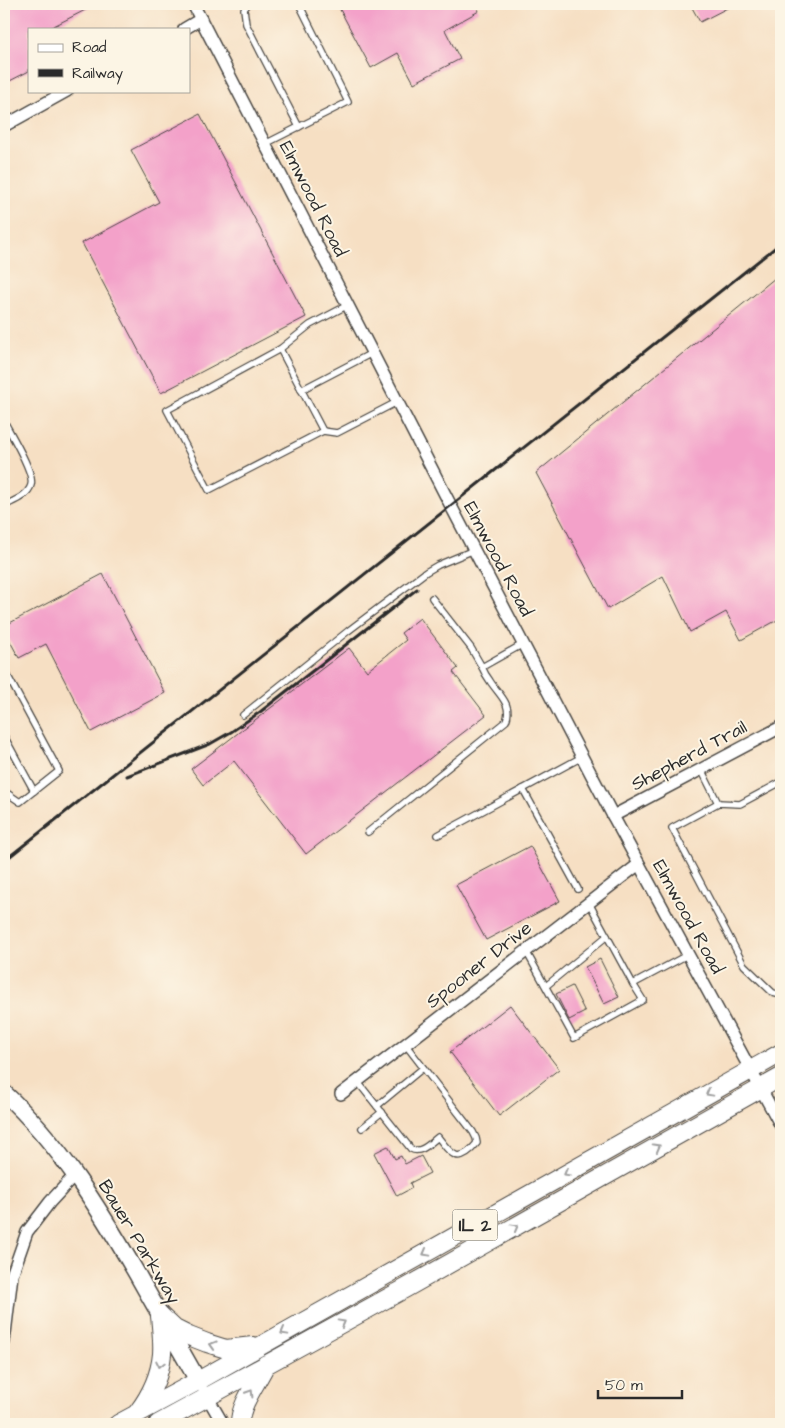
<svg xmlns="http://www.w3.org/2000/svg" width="785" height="1428" font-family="'Architects Daughter',sans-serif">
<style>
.building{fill:#f3a1c9}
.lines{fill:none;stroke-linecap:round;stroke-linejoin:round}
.service-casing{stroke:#494642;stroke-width:8}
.minor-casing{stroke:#494642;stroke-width:14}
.secondary-casing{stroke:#494642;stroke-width:19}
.primary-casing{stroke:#494642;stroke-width:20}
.service{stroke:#fff;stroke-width:5.5}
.minor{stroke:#fff;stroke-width:11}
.secondary{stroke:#fff;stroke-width:16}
.primary{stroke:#fff;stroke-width:18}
.rail{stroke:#2b2b2b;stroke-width:3}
.oneway{stroke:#a0a0a0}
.labels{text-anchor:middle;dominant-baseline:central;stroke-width:4;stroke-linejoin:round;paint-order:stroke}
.shield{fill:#fcf5e5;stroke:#6a6863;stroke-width:1}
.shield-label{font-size:18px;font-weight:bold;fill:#2b2b2b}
.street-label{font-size:19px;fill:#2b2b2b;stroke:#fcf5e5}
</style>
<rect width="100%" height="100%" fill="#fcf5e5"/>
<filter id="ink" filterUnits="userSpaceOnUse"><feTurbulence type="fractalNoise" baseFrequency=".02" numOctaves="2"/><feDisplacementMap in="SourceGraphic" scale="10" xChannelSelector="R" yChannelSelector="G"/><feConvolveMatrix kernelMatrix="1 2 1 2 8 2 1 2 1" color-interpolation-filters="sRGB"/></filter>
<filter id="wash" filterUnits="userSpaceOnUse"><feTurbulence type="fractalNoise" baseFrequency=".0096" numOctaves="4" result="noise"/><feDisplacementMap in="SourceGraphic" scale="20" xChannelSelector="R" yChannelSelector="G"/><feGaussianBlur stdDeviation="1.12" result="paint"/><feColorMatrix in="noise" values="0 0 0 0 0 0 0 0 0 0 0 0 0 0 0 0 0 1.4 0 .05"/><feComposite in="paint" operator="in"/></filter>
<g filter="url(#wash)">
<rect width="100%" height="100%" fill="#f6dfc3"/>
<g id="blocks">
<!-- building -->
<g class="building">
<polygon points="4,4 97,4 48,29 29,29 29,71 4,84"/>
<polygon points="337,4 475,4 479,11 445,30 460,59 414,83 398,53 371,68"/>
<polygon points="690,4 735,4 700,22"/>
<polygon points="200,114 306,317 161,393 82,243 159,202 131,150"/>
<polygon points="781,273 781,618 741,640 726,612 690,632 663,576 608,609 536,473"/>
<polygon points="103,574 165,693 91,732 46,644 19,658 4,630 4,626"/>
<polygon points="420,618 458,668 453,672 486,715 306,854 234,761 203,785 191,769 349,648 367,671 406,640 401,633"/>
<polygon points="530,846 560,901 486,940 456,885"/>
<polygon points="600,959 619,997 604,1004 585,967"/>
<polygon points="572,986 585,1012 569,1020 556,994"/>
<polygon points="510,1005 559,1069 499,1116 450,1052"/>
<polygon points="388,1146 395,1159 401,1156 405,1164 421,1156 430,1173 410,1183 412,1188 397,1196 374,1153"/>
</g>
</g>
</g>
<g filter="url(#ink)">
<use href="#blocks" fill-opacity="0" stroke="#494642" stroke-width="1"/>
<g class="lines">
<defs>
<g id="service">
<polyline points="248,4 244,9 246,24 299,127"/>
<polyline points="265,144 348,102 299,4"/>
<polyline points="348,305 310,325 280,349 167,410 209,490 323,431 337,433 397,402"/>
<polyline points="280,349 323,431"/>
<polyline points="301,390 372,353"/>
<path d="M4,421C10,433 35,473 31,485C28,496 13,501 4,506"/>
<polyline points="432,598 471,648 482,667"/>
<polyline points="4,669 59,771 20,802 4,791"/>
<polyline points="243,715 348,631 426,572 438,565 474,550"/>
<polyline points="4,736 34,791"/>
<polyline points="701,769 718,803"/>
<polyline points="781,782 740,804 718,803 672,828 744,965 773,993 781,995"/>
<polyline points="523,789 578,889"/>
<path d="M368,832L506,721C513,704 498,694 490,681C487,677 484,672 482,667L523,644"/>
<polyline points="438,835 582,757"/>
<polyline points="589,903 633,984 689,954"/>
<polyline points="526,951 574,1038 643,1000 633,984"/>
<polyline points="546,986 607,936"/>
<path d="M357,1081L411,1149C421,1154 430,1143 438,1137C451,1154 458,1166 477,1143L476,1138L473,1132L405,1044"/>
<polyline points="377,1106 423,1068"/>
<polyline points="362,1128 382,1112"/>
</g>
<g id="minor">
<polyline points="193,4 451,506 613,816 781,1126"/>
<polyline points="184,29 201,19"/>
<polyline points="4,126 67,91"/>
<polyline points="613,816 781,727"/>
<polyline points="341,1094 639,864"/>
<polyline points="4,1342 12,1275 27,1232 50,1202 75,1175"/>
<polyline points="204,1391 223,1424"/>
</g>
<path id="secondary" d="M4,1093C59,1143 100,1210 137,1274C157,1310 178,1345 198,1381"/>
<g id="primary">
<polyline points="160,1315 175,1329 189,1336 207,1343 226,1349 253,1346"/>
<path d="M138,1412C150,1396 160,1375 162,1354C163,1342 161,1328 160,1315"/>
<polyline points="118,1424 198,1381 781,1053"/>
<polyline points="158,1424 406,1288 781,1077"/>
<path d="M240,1424C239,1406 258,1381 266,1364"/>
</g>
</defs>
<!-- service casing -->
<use href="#service" class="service-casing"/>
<!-- minor casing -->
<use href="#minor" class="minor-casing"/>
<!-- secondary casing -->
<use href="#secondary" class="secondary-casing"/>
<!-- primary casing -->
<use href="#primary" class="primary-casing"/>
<!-- service -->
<use href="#service" class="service"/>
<!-- minor -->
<use href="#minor" class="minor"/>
<!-- secondary -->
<use href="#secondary" class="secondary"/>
<!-- primary -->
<use href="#primary" class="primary"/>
<!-- rail -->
<g class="rail">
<polyline points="127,776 210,744 231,732 260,712 417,589"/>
<polyline points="4,861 781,243"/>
</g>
</g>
<!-- one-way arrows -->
<defs><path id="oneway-chevron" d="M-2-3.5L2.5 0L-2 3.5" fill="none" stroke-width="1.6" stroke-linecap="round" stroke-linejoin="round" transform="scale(1.25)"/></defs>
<g class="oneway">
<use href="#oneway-chevron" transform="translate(709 1093) rotate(151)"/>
<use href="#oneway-chevron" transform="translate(657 1147) rotate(-29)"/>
<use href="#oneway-chevron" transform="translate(567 1173) rotate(151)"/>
<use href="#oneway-chevron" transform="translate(515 1227) rotate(-29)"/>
<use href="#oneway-chevron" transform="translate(426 1253) rotate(151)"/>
<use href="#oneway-chevron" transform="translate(342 1323) rotate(-29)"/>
<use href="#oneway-chevron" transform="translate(284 1332) rotate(151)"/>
<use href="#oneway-chevron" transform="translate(213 1345) rotate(-163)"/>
<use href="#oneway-chevron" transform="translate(160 1364) rotate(102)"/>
<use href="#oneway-chevron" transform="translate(250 1393) rotate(-58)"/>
</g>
</g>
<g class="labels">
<!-- shield labels -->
<rect class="shield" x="452.5" y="1209.5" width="45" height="31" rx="4"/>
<g class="shield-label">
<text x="475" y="1225">IL 2</text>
</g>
<!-- street labels -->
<g class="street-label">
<text transform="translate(313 199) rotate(63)">Elmwood Road</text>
<text transform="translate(498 559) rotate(62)">Elmwood Road</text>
<text transform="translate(689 756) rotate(-28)">Shepherd Trail</text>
<text transform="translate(688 917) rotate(61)">Elmwood Road</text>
<text transform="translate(479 965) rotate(-38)">Spooner Drive</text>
<text transform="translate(139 1242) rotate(59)">Bauer Parkway</text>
</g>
</g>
<!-- margin -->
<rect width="785" height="1428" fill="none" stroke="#fcf5e5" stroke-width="20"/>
<!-- legend -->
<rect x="28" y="28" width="162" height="65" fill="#fcf5e5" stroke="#a8a49b"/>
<rect x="38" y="44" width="25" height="8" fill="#ffffff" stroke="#a8a49b"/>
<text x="72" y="52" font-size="15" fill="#2b2b2b">Road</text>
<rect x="38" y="69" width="25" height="8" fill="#2b2b2b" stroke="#a8a49b"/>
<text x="72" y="78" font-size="15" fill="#2b2b2b">Railway</text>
<!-- scale -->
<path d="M598 1390v8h84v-8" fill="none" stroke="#2b2b2b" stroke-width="2.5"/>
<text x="605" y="1390" font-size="15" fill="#2b2b2b" stroke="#fcf5e5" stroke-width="4" paint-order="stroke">50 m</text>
</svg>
